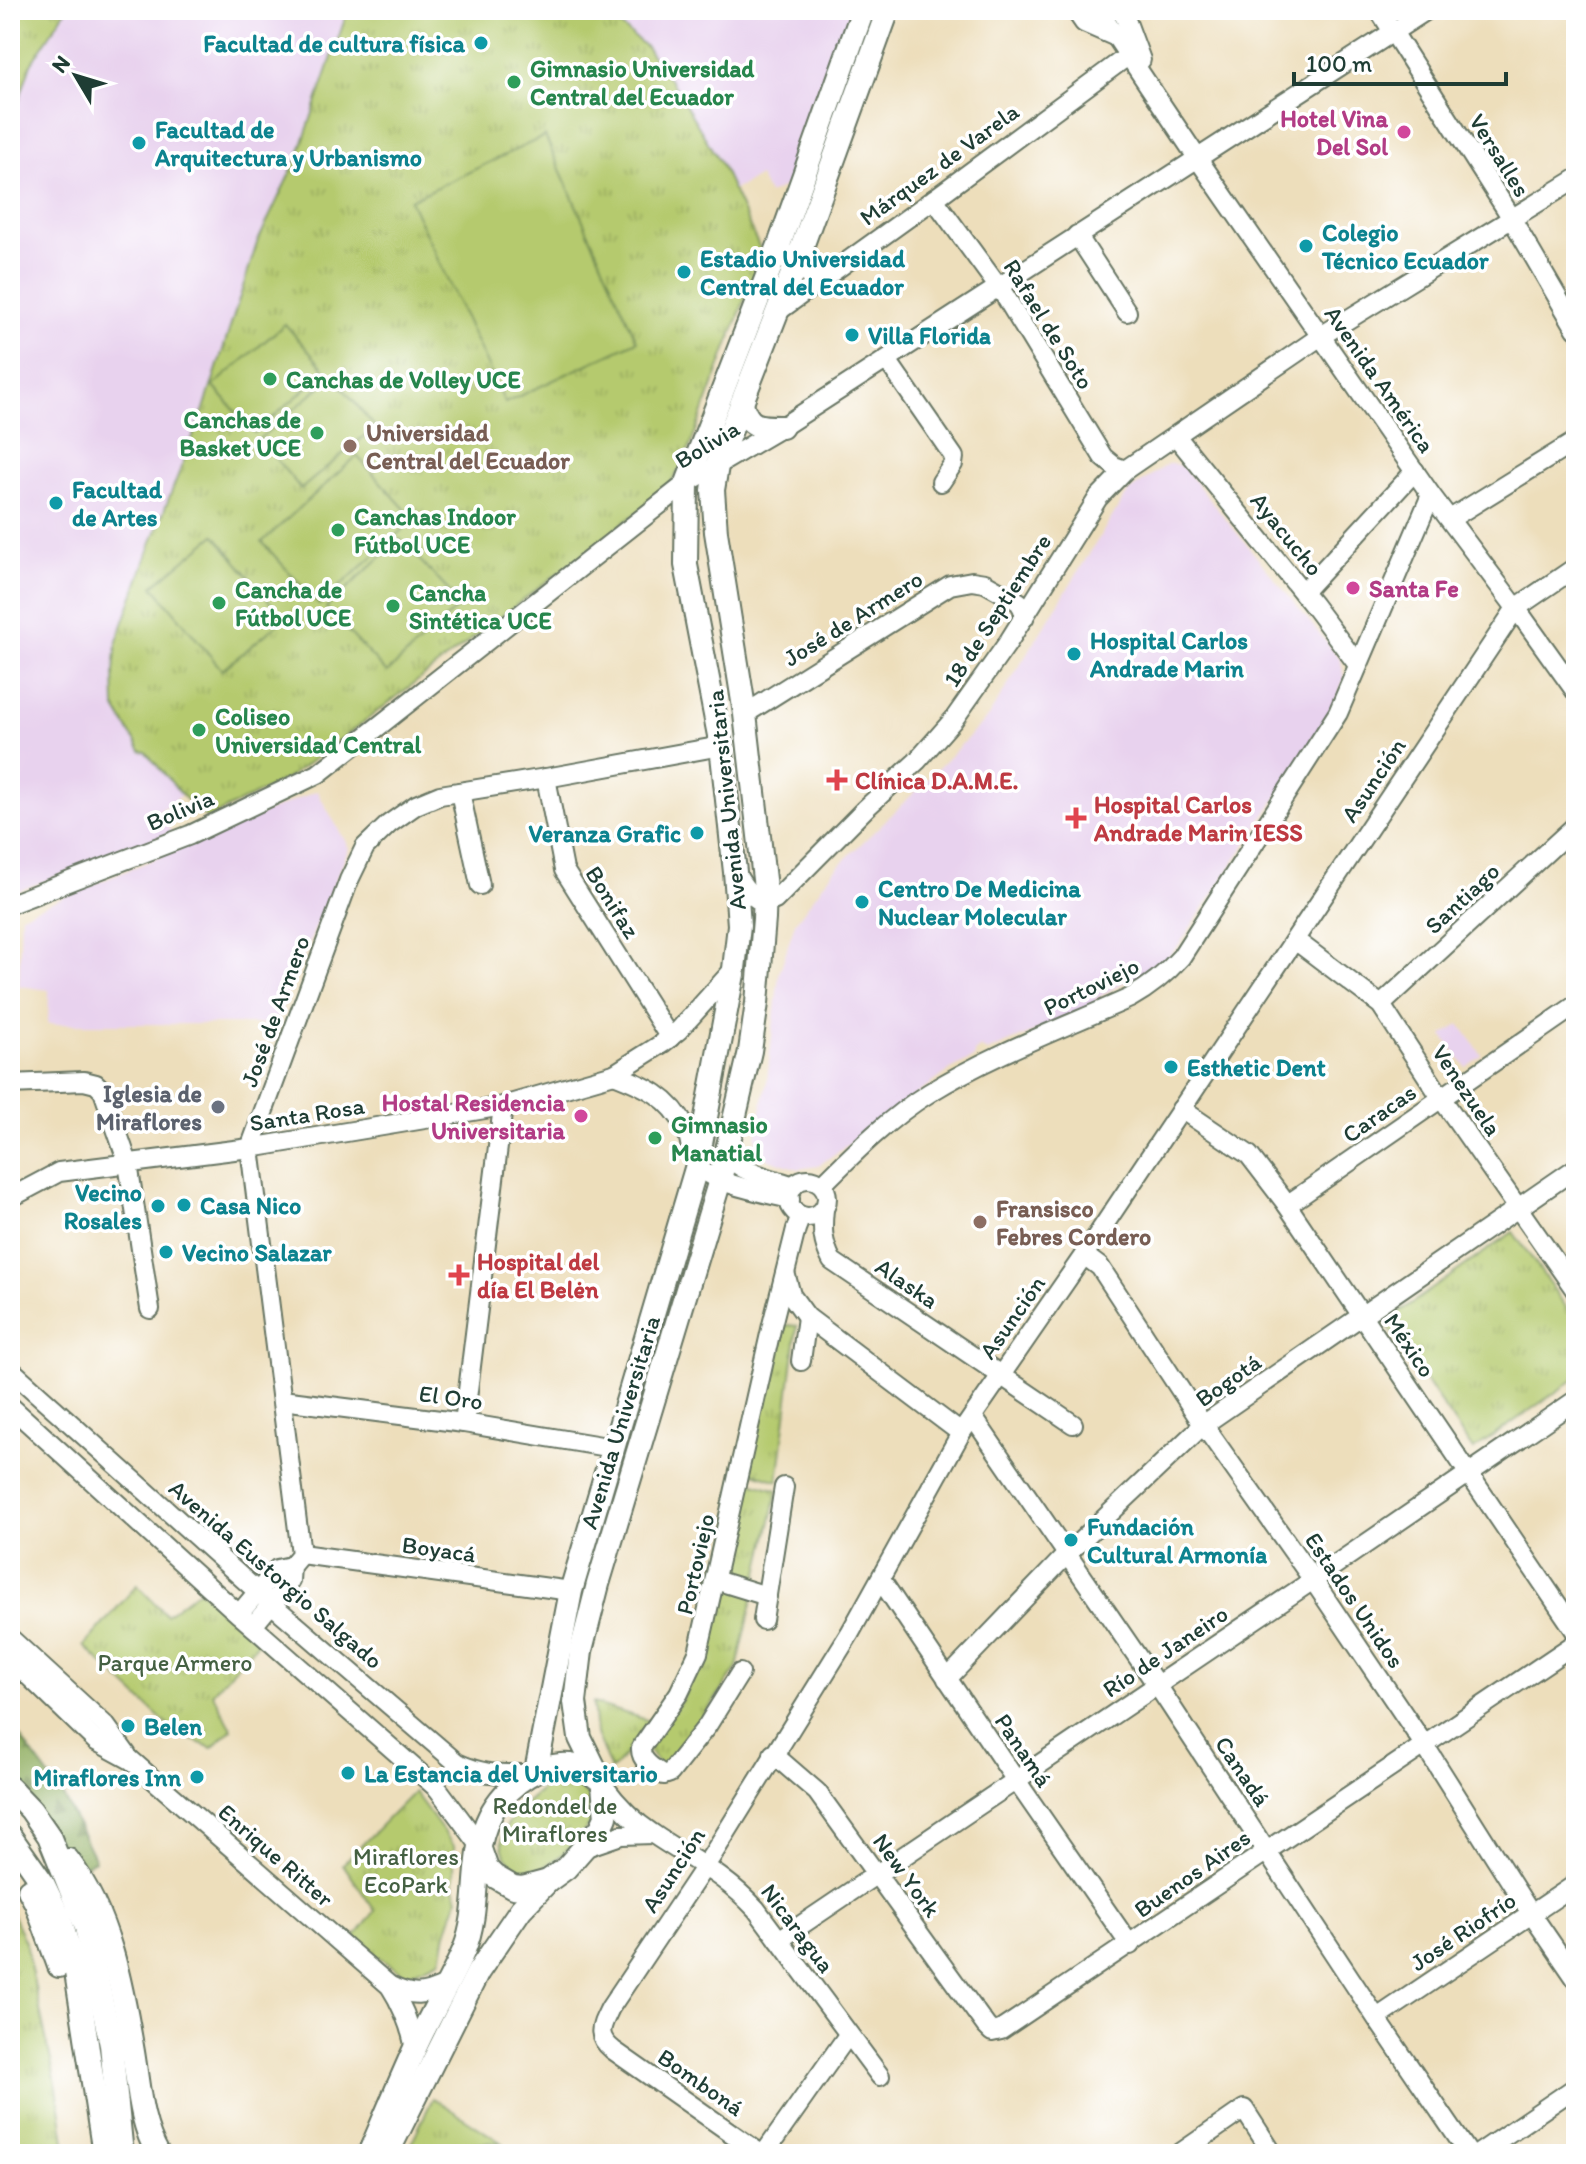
<svg xmlns="http://www.w3.org/2000/svg" width="1586" height="2164" font-family="Itim,sans-serif">
<style>
.built{fill:#e8d2ee}
.forest{fill:url(#forest-firs);stroke:#58764a;stroke-width:2}
.park{fill:url(#park-tufts);stroke:#6a8451;stroke-width:2}
.pitch{fill:#b5ca6e;stroke:#6a8451;stroke-width:2}
.lines{fill:none;stroke-linecap:round;stroke-linejoin:round}
.minor-casing{stroke:#677563;stroke-width:22}
.major-casing{stroke:#677563;stroke-width:26}
.minor{stroke:#fff;stroke-width:18}
.major{stroke:#fff;stroke-width:22}
.culture-dot{fill:#0f9aa8;stroke:#fff;stroke-width:3}
.leisure-dot{fill:#2e9e5b;stroke:#fff;stroke-width:3}
.hotel-dot{fill:#d1479c;stroke:#fff;stroke-width:3}
.education-dot{fill:#8d6e63;stroke:#fff;stroke-width:3}
.health-dot{fill:#e0444e;stroke:#fff;stroke-width:3}
.worship-dot{fill:#6b7280;stroke:#fff;stroke-width:3}
.labels{text-anchor:middle;dominant-baseline:central;stroke-width:7;stroke-linejoin:round;paint-order:stroke}
.culture-label{font-size:24px;font-weight:bold;fill:#0d838f;stroke:#fff;text-anchor:start}
.leisure-label{font-size:24px;font-weight:bold;fill:#27864d;stroke:#fff;text-anchor:start}
.hotel-label{font-size:24px;font-weight:bold;fill:#b23c85;stroke:#fff;text-anchor:end}
.street-label{font-size:24px;fill:#1f3d34;stroke:#fff}
.education-label{font-size:24px;font-weight:bold;fill:#785e54;stroke:#fff;text-anchor:start}
.health-label{font-size:24px;font-weight:bold;fill:#be3a42;stroke:#fff;text-anchor:start}
.worship-label{font-size:24px;font-weight:bold;fill:#5b616d;stroke:#fff;text-anchor:end}
.park-label{font-size:24px;fill:#446042;stroke:#fff}
</style>
<defs>
<pattern id="forest-firs" width="22" height="20" patternUnits="userSpaceOnUse" patternTransform="scale(2)"><rect width="22" height="20" fill="#90ae61"/><path d="M5 1l3.5 6h-7zM16 11l3.5 6h-7z" fill="#758f51"/></pattern>
<pattern id="park-tufts" width="24" height="20" patternUnits="userSpaceOnUse" patternTransform="scale(2)"><rect width="24" height="20" fill="#b5ca6e"/><path d="M3 7l-1-3M5 7V3M7 7l1-3M15 17l-1-3M17 17v-4M19 17l1-3" fill="none" stroke="#9bae60"/></pattern>
</defs>
<rect width="100%" height="100%" fill="#fff"/>
<filter id="ink" filterUnits="userSpaceOnUse"><feTurbulence type="fractalNoise" baseFrequency=".0125" numOctaves="2"/><feDisplacementMap in="SourceGraphic" scale="16" xChannelSelector="R" yChannelSelector="G"/><feConvolveMatrix kernelMatrix="1 2 1 2 8 2 1 2 1" color-interpolation-filters="sRGB"/></filter>
<filter id="wash" filterUnits="userSpaceOnUse"><feTurbulence type="fractalNoise" baseFrequency=".006" numOctaves="4" result="noise"/><feDisplacementMap in="SourceGraphic" scale="32" xChannelSelector="R" yChannelSelector="G"/><feGaussianBlur stdDeviation="1.8" result="paint"/><feColorMatrix in="noise" values="0 0 0 0 0 0 0 0 0 0 0 0 0 0 0 0 0 1.4 0 .05"/><feComposite in="paint" operator="in"/></filter>
<g filter="url(#wash)">
<rect width="100%" height="100%" fill="#eddebb"/>
<!-- built -->
<g class="built">
<polygon points="10,10 854,10 789,185 768,194 759,176 734,190 762,253 697,428 522,602 286,779 207,819 182,795 158,812 172,833 10,894"/>
<polygon points="1168,464 1173,464 1183,467 1341,660 1344,679 1328,720 1181,942 1155,972 1137,986 1124,982 1096,999 1095,1006 987,1052 980,1047 975,1052 975,1057 949,1071 818,1166 798,1169 766,1158 757,1148 756,1136 767,1081 779,974 795,923 833,871 915,792 988,717 1122,501 1131,490"/>
<polygon points="317,791 349,848 275,1024 48,1024 49,990 19,986 21,915"/>
<polygon points="1460,1024 1482,1055 1466,1067 1443,1036"/>
</g>
<!-- forest -->
<polygon class="forest" points="10,1728 17,1733 62,1794 95,1860 76,1870 10,1778"/>
<!-- park -->
<g class="park">
<polygon points="10,10 66,10 31,64 10,127"/>
<polygon points="348,10 602,10 646,47 674,86 721,164 762,253 684,463 665,491 335,744 286,779 207,819 182,795 146,752 141,751 115,707 114,672 117,641 153,539 204,409 257,243 299,154"/>
<polygon points="1513,1232 1576,1321 1576,1378 1473,1450 1385,1322"/>
<polygon points="787,1325 797,1326 778,1481 745,1470 778,1326"/>
<polygon points="744,1480 778,1490 737,1668 668,1767 661,1767 648,1750 684,1696"/>
<polygon points="137,1585 166,1615 199,1590 264,1636 212,1693 232,1729 212,1748 177,1734 84,1646"/>
<polygon points="593,1703 650,1721 617,1765 611,1770 596,1734"/>
<path d="M553,1781H572C582,1790 597,1801 593,1816C590,1831 547,1872 531,1872C523,1872 516,1867 510,1861C482,1833 532,1797 553,1781Z"/>
<polygon points="414,1792 454,1846 454,1888 458,1898 446,1933 441,1960 406,1975 353,1940 375,1911 343,1864"/>
<polygon points="10,1909 25,1942 57,2088 67,2154 10,2154"/>
<path d="M433,2098L502,2143C484,2142 462,2141 447,2154H406Z"/>
</g>
<!-- pitch -->
<g class="pitch">
<polygon points="545,136 637,341 505,403 410,200"/>
<polygon points="285,324 326,371 255,433 213,386"/>
<polygon points="333,376 375,427 301,489 259,439"/>
<polygon points="357,456 414,519 319,605 262,542"/>
<polygon points="215,535 284,619 222,670 153,586"/>
<polygon points="400,539 461,604 387,673 326,608"/>
</g>
</g>
<g filter="url(#ink)">
<g class="lines">
<defs>
<g id="minor">
<polyline points="1075,10 1084,23 1116,37"/>
<polyline points="1098,10 1198,159 1431,495 1516,608 1576,692"/>
<polyline points="1120,10 1125,17 1141,60"/>
<polyline points="1379,10 1506,209 1576,329"/>
<polyline points="934,199 1005,296 1103,457 1114,466 1125,470"/>
<polyline points="1077,235 1127,312"/>
<polyline points="777,312 934,199 1129,55"/>
<polyline points="887,360 954,457 953,464 941,482"/>
<polyline points="1176,436 1313,605 1358,665"/>
<polyline points="1450,519 1576,441"/>
<polyline points="1303,592 1415,471"/>
<polyline points="745,714 950,585 972,581 985,583 1019,602 1023,609 1024,618"/>
<polyline points="546,778 564,870 670,1038"/>
<polyline points="460,792 480,885"/>
<path d="M735,872C743,887 750,896 765,904L775,900L865,809L917,761L954,719L1007,644L1098,498L1125,470L1321,336L1576,179"/>
<polyline points="10,904 190,835 318,774 687,483 782,427 1427,10"/>
<polyline points="1292,944 1298,943 1303,946 1381,1005 1444,1102 1576,1291"/>
<polyline points="1381,1005 1576,825"/>
<path d="M614,1074C645,1086 671,1097 686,1129C691,1140 690,1154 697,1165C712,1184 766,1193 790,1199"/>
<polyline points="10,1084 84,1081 96,1084 103,1091 128,1163 150,1309"/>
<polyline points="1181,1109 1249,1155 1285,1202 1576,1632"/>
<path d="M726,1155C743,1174 771,1178 794,1186"/>
<circle cx="808" cy="1198" r="19"/>
<path d="M822,1185C855,1152 890,1117 929,1093C992,1054 1063,1028 1130,998C1150,987 1166,974 1181,957L1338,713L1431,495"/>
<polyline points="10,1198 59,1172 250,1148 503,1106 614,1074 663,1043 679,1030 734,969"/>
<polyline points="1287,1205 1576,1005"/>
<path d="M824,1209C822,1229 822,1242 832,1261L1073,1424"/>
<polyline points="1084,1255 1100,1267 1200,1420 1313,1580 1425,1746 1526,1906 1576,1979"/>
<polyline points="786,1276 791,1295 807,1317 961,1433"/>
<polyline points="801,1361 807,1317"/>
<path d="M10,1369L268,1601L457,1763C485,1776 500,1774 530,1774"/>
<polyline points="282,1400 464,1423 613,1448"/>
<polyline points="10,1406 233,1609 438,1789 479,1844"/>
<polyline points="973,1417 1163,1694 1379,2022 1469,2154"/>
<polyline points="464,1423 503,1106"/>
<polyline points="301,1554 571,1591"/>
<polyline points="715,1580 767,1596"/>
<polyline points="881,1580 1011,1773 1130,1945"/>
<polyline points="239,1614 277,1569 291,1566"/>
<polyline points="763,1620 784,1487"/>
<polyline points="253,1626 290,1581 291,1566 301,1554 250,1148 349,880 365,847 389,824 416,805 440,795 546,778 721,746"/>
<polyline points="10,1638 106,1726 127,1755"/>
<path d="M10,1658L96,1741L131,1760L390,1986C403,2006 410,2025 415,2048"/>
<path d="M740,1673L707,1726L670,1773L664,1775C654,1769 640,1761 641,1748L679,1693L698,1653L772,1325L796,1229L801,1216"/>
<polyline points="947,1679 1067,1554 1203,1425 1576,1168"/>
<polyline points="773,1754 817,1792 986,2026 992,2032 1001,2030 1576,1643"/>
<path d="M603,1785C617,1804 633,1821 653,1834C691,1860 723,1873 756,1909L880,2076"/>
<polyline points="586,1847 621,1835 653,1834"/>
<polyline points="779,1940 1313,1580 1576,1400"/>
<path d="M390,1986C414,1997 422,1996 446,1985"/>
<polyline points="1377,2018 1576,1884"/>
<path d="M761,2154L613,2050C595,2035 601,2027 610,2008L713,1854L850,1633L961,1433L1084,1255L1516,608L1576,567"/>
<polyline points="764,2154 848,2035"/>
<polyline points="1179,2154 1244,2109 1273,2154"/>
<polyline points="1478,2154 1576,2087"/>
</g>
<g id="major">
<polyline points="787,256 795,266 821,279"/>
<path d="M742,403C748,428 760,427 782,427"/>
<polyline points="536,1771 571,1591 697,1165 734,969 739,925 735,872 721,746 686,565 687,483 779,245 863,10"/>
<polyline points="10,1788 31,1810 49,1836 86,1927 111,2045 122,2154"/>
<polyline points="10,1836 43,1883 60,1919 76,1972 104,2154"/>
<polyline points="480,1849 487,1869 494,1876 513,1887 522,1888 548,1881 566,1868 601,1828 606,1817 603,1785 580,1738 575,1702 581,1651 598,1584 720,1180 750,1051 757,1003 764,919 765,888 745,714 716,532 713,490 717,466 795,266 888,10"/>
<path d="M68,1860C109,1914 122,1986 133,2052C139,2088 140,2122 158,2154"/>
<polyline points="29,1890 36,1903 59,1966"/>
<path d="M369,2154C384,2119 399,2083 415,2048C430,2015 449,1984 464,1950C486,1897 462,1835 509,1790C520,1780 531,1772 545,1768C569,1761 581,1765 600,1780"/>
<polyline points="387,2154 478,1972 521,1909 548,1881"/>
</g>
</defs>
<!-- minor casing -->
<use href="#minor" class="minor-casing"/>
<!-- major casing -->
<use href="#major" class="major-casing"/>
<!-- minor -->
<use href="#minor" class="minor"/>
<!-- major -->
<use href="#major" class="major"/>
</g>
</g>
<!-- markers -->
<g class="culture-dot">
<circle cx="481" cy="43" r="8"/>
<circle cx="139" cy="143" r="8"/>
<circle cx="1306" cy="246" r="8"/>
<circle cx="684" cy="272" r="8"/>
<circle cx="852" cy="335" r="8"/>
<circle cx="56" cy="503" r="8"/>
<circle cx="1074" cy="654" r="8"/>
<circle cx="697" cy="833" r="8"/>
<circle cx="862" cy="902" r="8"/>
<circle cx="1171" cy="1067" r="8"/>
<circle cx="184" cy="1205" r="8"/>
<circle cx="158" cy="1206" r="8"/>
<circle cx="166" cy="1252" r="8"/>
<circle cx="1071" cy="1540" r="8"/>
<circle cx="128" cy="1726" r="8"/>
<circle cx="348" cy="1773" r="8"/>
<circle cx="197" cy="1777" r="8"/>
</g>
<g class="leisure-dot">
<circle cx="514" cy="82" r="8"/>
<circle cx="270" cy="379" r="8"/>
<circle cx="317" cy="433" r="8"/>
<circle cx="338" cy="530" r="8"/>
<circle cx="219" cy="603" r="8"/>
<circle cx="393" cy="606" r="8"/>
<circle cx="199" cy="730" r="8"/>
<circle cx="655" cy="1138" r="8"/>
</g>
<g class="hotel-dot">
<circle cx="1404" cy="132" r="8"/>
<circle cx="1353" cy="588" r="8"/>
<circle cx="581" cy="1116" r="8"/>
</g>
<g class="education-dot">
<circle cx="350" cy="446" r="8"/>
<circle cx="980" cy="1222" r="8"/>
</g>
<g class="health-dot">
<path d="M833 768h8v8h8v8h-8v8h-8v-8h-8v-8h8z"/>
<path d="M1072 806h8v8h8v8h-8v8h-8v-8h-8v-8h8z"/>
<path d="M455 1263h8v8h8v8h-8v8h-8v-8h-8v-8h8z"/>
</g>
<circle class="worship-dot" cx="218" cy="1107" r="8"/>
<g class="labels">
<!-- culture labels -->
<g class="culture-label">
<text x="465" y="43" text-anchor="end">Facultad de cultura física</text>
<text x="155" y="129">Facultad de<tspan x="155" dy="28">Arquitectura y Urbanismo</tspan></text>
<text x="1322" y="232">Colegio<tspan x="1322" dy="28">Técnico Ecuador</tspan></text>
<text x="700" y="258">Estadio Universidad<tspan x="700" dy="28">Central del Ecuador</tspan></text>
<text x="868" y="335">Villa Florida</text>
<text x="72" y="489">Facultad<tspan x="72" dy="28">de Artes</tspan></text>
<text x="1090" y="640">Hospital Carlos<tspan x="1090" dy="28">Andrade Marin</tspan></text>
<text x="681" y="833" text-anchor="end">Veranza Grafic</text>
<text x="878" y="888">Centro De Medicina<tspan x="878" dy="28">Nuclear Molecular</tspan></text>
<text x="1187" y="1067">Esthetic Dent</text>
<text x="142" y="1192" text-anchor="end">Vecino<tspan x="142" dy="28">Rosales</tspan></text>
<text x="200" y="1205">Casa Nico</text>
<text x="182" y="1252">Vecino Salazar</text>
<text x="1087" y="1526">Fundación<tspan x="1087" dy="28">Cultural Armonía</tspan></text>
<text x="144" y="1726">Belen</text>
<text x="364" y="1773">La Estancia del Universitario</text>
<text x="181" y="1777" text-anchor="end">Miraflores Inn</text>
</g>
<!-- leisure labels -->
<g class="leisure-label">
<text x="530" y="68">Gimnasio Universidad<tspan x="530" dy="28">Central del Ecuador</tspan></text>
<text x="286" y="379">Canchas de Volley UCE</text>
<text x="301" y="419" text-anchor="end">Canchas de<tspan x="301" dy="28">Basket UCE</tspan></text>
<text x="354" y="516">Canchas Indoor<tspan x="354" dy="28">Fútbol UCE</tspan></text>
<text x="235" y="589">Cancha de<tspan x="235" dy="28">Fútbol UCE</tspan></text>
<text x="409" y="592">Cancha<tspan x="409" dy="28">Sintética UCE</tspan></text>
<text x="215" y="716">Coliseo<tspan x="215" dy="28">Universidad Central</tspan></text>
<text x="671" y="1124">Gimnasio<tspan x="671" dy="28">Manatial</tspan></text>
</g>
<!-- hotel labels -->
<g class="hotel-label">
<text x="1388" y="118">Hotel Vina<tspan x="1388" dy="28">Del Sol</tspan></text>
<text x="1369" y="588" text-anchor="start">Santa Fe</text>
<text x="565" y="1102">Hostal Residencia<tspan x="565" dy="28">Universitaria</tspan></text>
</g>
<!-- street labels -->
<g class="street-label">
<text transform="translate(1500 155) rotate(58)">Versalles</text>
<text transform="translate(939 164) rotate(-36)">Márquez de Varela</text>
<text transform="translate(1049 324) rotate(58)">Rafael de Soto</text>
<text transform="translate(1380 379) rotate(55)">Avenida América</text>
<text transform="translate(707 444) rotate(-31)">Bolivia</text>
<text transform="translate(1287 534) rotate(51)">Ayacucho</text>
<text transform="translate(997 610) rotate(-57)">18 de Septiembre</text>
<text transform="translate(853 618) rotate(-32)">José de Armero</text>
<text transform="translate(1373 780) rotate(-56)">Asunción</text>
<text transform="translate(726 800) rotate(-96)">Avenida Universitaria</text>
<text transform="translate(180 810) rotate(-23)">Bolivia</text>
<text transform="translate(1462 898) rotate(-43)">Santiago</text>
<text transform="translate(613 902) rotate(58)">Bonifaz</text>
<text transform="translate(1091 986) rotate(-26)">Portoviejo</text>
<text transform="translate(275 1011) rotate(-70)">José de Armero</text>
<text transform="translate(1467 1090) rotate(56)">Venezuela</text>
<text transform="translate(1379 1113) rotate(-35)">Caracas</text>
<text transform="translate(307 1114) rotate(-9)">Santa Rosa</text>
<text transform="translate(907 1283) rotate(34)">Alaska</text>
<text transform="translate(1012 1317) rotate(-55)">Asunción</text>
<text transform="translate(1410 1345) rotate(56)">México</text>
<text transform="translate(1228 1380) rotate(-35)">Bogotá</text>
<text transform="translate(451 1397) rotate(8)">El Oro</text>
<text transform="translate(620 1422) rotate(-73)">Avenida Universitaria</text>
<text transform="translate(439 1549) rotate(8)">Boyacá</text>
<text transform="translate(695 1564) rotate(-77)">Portoviejo</text>
<text transform="translate(276 1574) rotate(41)">Avenida Eustorgio Salgado</text>
<text transform="translate(1355 1600) rotate(56)">Estados Unidos</text>
<text transform="translate(1165 1651) rotate(-34)">Río de Janeiro</text>
<text transform="translate(1024 1750) rotate(56)">Panamá</text>
<text transform="translate(1243 1771) rotate(56)">Canadá</text>
<text transform="translate(276 1855) rotate(41)">Enrique Ritter</text>
<text transform="translate(673 1870) rotate(-57)">Asunción</text>
<text transform="translate(1192 1873) rotate(-35)">Buenos Aires</text>
<text transform="translate(907 1875) rotate(54)">New York</text>
<text transform="translate(798 1928) rotate(53)">Nicaragua</text>
<text transform="translate(1463 1931) rotate(-34)">José Riofrío</text>
<text transform="translate(701 2082) rotate(35)">Bomboná</text>
</g>
<!-- education labels -->
<g class="education-label">
<text x="366" y="432">Universidad<tspan x="366" dy="28">Central del Ecuador</tspan></text>
<text x="996" y="1208">Fransisco<tspan x="996" dy="28">Febres Cordero</tspan></text>
</g>
<!-- health labels -->
<g class="health-label">
<text x="855" y="780">Clínica D.A.M.E.</text>
<text x="1094" y="804">Hospital Carlos<tspan x="1094" dy="28">Andrade Marin IESS</tspan></text>
<text x="477" y="1261">Hospital del<tspan x="477" dy="28">día El Belėn</tspan></text>
</g>
<!-- worship labels -->
<g class="worship-label">
<text x="202" y="1093">Iglesia de<tspan x="202" dy="28">Miraflores</tspan></text>
</g>
<!-- park labels -->
<g class="park-label">
<text x="175" y="1662">Parque Armero</text>
<text x="555" y="1805">Redondel de<tspan x="555" dy="28">Miraflores</tspan></text>
<text x="406" y="1856">Miraflores<tspan x="406" dy="28">EcoPark</tspan></text>
</g>
</g>
<!-- margin -->
<rect width="1586" height="2164" fill="none" stroke="#fff" stroke-width="40"/>
<!-- north arrow -->
<g transform="translate(76 76) rotate(308)" stroke="#ffffff" stroke-width="6" paint-order="stroke">
<path d="M0-6L14 30L0 20L-14 30Z" fill="#1f3d34"/>
<text y="-12" font-size="22" font-weight="bold" text-anchor="middle" fill="#1f3d34">N</text>
</g>
<!-- scale -->
<path d="M1294 72v12h212v-12" fill="none" stroke="#1f3d34" stroke-width="4"/>
<text x="1306" y="72" font-size="24" fill="#1f3d34" stroke="#ffffff" stroke-width="6" paint-order="stroke">100 m</text>
</svg>
